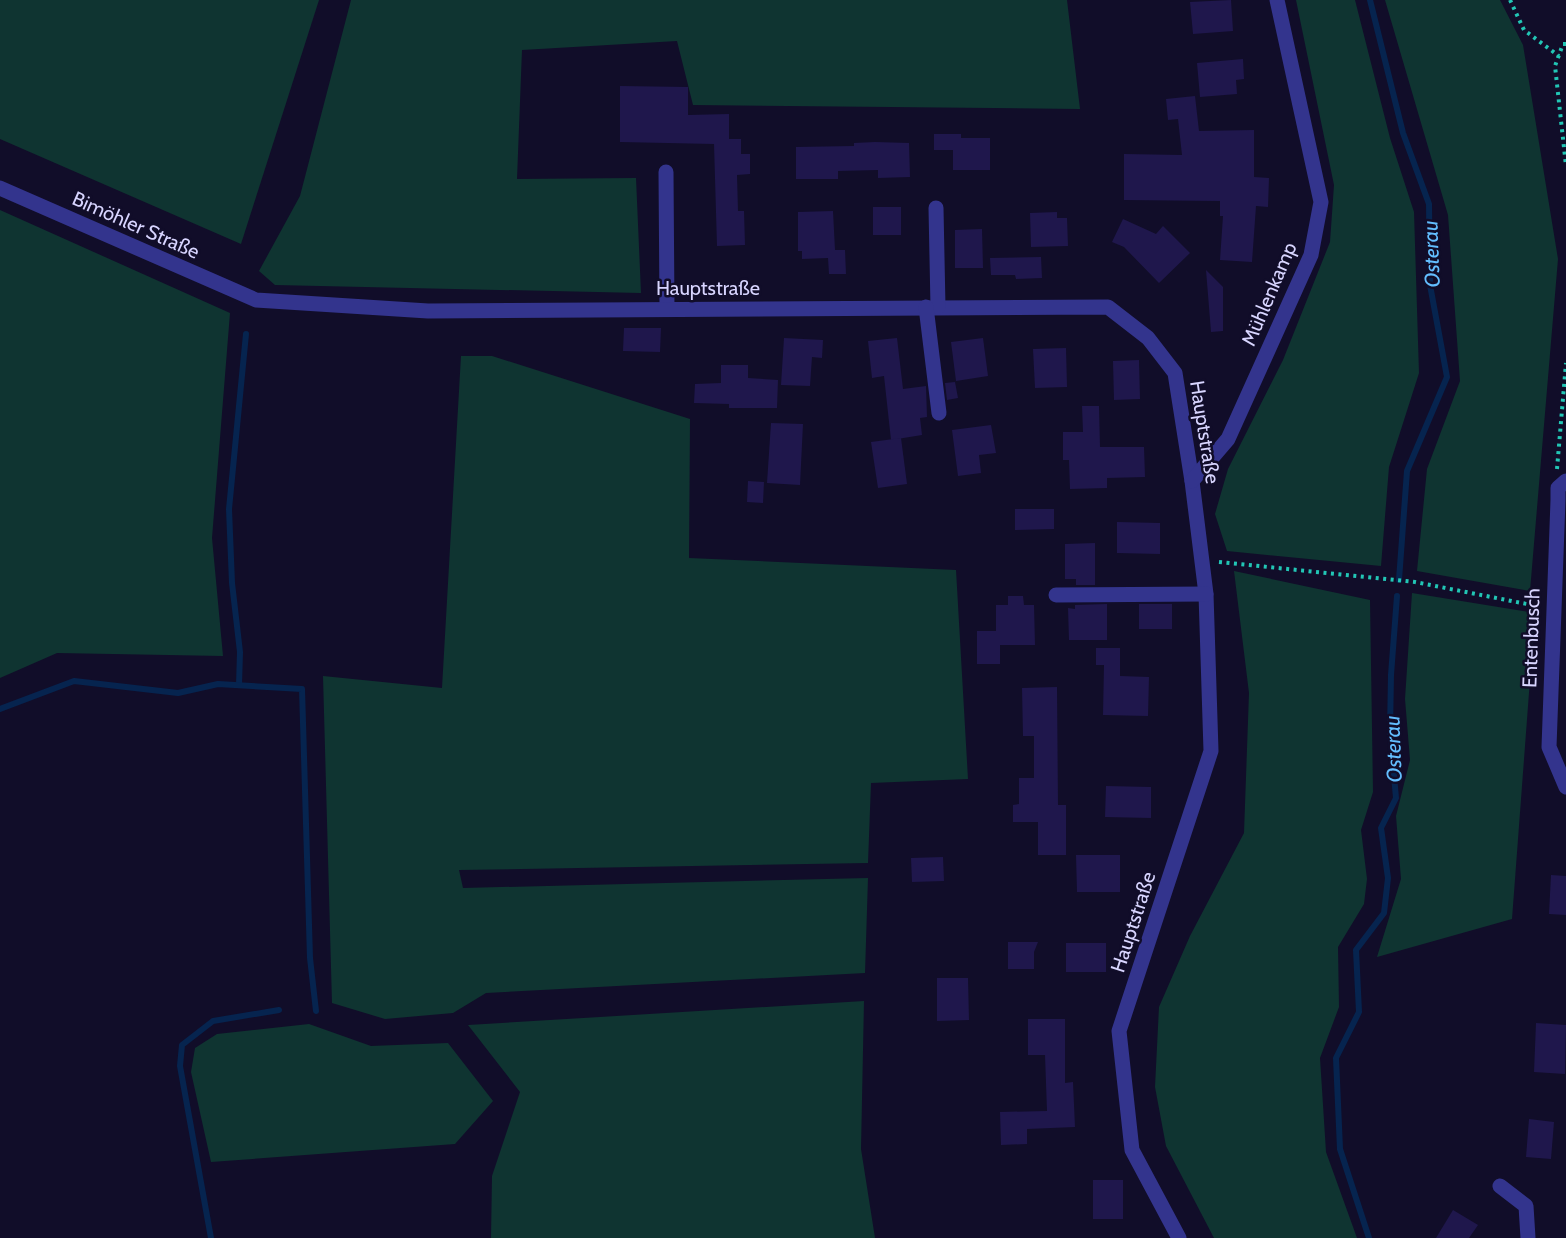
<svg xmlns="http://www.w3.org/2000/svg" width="1566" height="1238" font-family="Cabin,sans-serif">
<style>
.green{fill:#0f3431}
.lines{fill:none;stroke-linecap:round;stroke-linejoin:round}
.stream{stroke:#06244f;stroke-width:6}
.building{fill:#1f174c}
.path{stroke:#22c6b5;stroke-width:4;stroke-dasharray:3 4.5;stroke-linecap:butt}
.minor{stroke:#33348d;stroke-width:15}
.labels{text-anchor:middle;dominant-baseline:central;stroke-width:5;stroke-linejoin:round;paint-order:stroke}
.street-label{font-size:20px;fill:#d8d5ff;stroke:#110d29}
.water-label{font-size:21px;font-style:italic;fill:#63beff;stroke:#110d29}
</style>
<rect width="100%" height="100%" fill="#110d29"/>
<!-- green -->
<g class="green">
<polygon points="0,0 319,0 241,244 0,139"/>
<polygon points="351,0 1067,0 1080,109 693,105 677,41 522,50 517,179 636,178 641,293 275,285 259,271 300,196"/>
<polygon points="1296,0 1355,0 1390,138 1414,212 1419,373 1389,467 1381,566 1227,551 1215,514 1228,469 1283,360 1330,242 1334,185"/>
<polygon points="1385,0 1500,0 1523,45 1558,259 1530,591 1417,571 1427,469 1460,381 1448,215"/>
<polygon points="0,210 230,313 212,538 223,656 57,653 0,678"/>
<polygon points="461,356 492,356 690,419 689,558 956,570 968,779 871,783 868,863 459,870 463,888 868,878 865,973 486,993 453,1013 385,1019 332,1003 323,676 442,688"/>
<polygon points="1234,571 1370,600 1373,792 1361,830 1367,879 1364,904 1338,947 1339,1007 1320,1058 1326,1152 1357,1238 1214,1238 1166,1146 1155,1087 1159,1007 1190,936 1244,833 1249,693"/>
<polygon points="1412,593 1535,613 1512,919 1377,957 1401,879 1396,816 1410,760 1405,699"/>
<polygon points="864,1001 861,1149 875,1238 491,1238 492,1176 520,1092 468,1025"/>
<polygon points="309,1024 371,1046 448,1043 493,1101 455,1144 211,1162 191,1072 195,1048 217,1034"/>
</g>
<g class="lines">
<!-- stream -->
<g class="stream">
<polyline points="1370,0 1403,133 1429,204 1430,285 1447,377 1407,471 1399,580"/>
<polyline points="239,685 240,652 232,583 229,509 246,334"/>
<polyline points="0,709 74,681 178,693 218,684 302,689 310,958 316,1011"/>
<polyline points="211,1238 180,1066 182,1045 213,1021 279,1010"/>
<polyline points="1369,1238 1340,1149 1336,1058 1359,1012 1356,950 1384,913 1388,878 1381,828 1396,798 1390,731 1391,675 1397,596"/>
</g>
</g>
<!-- building -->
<g class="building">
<polygon points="1231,0 1233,31 1193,34 1190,2"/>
<polygon points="1243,59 1244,79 1236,80 1237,94 1200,97 1197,63"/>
<polygon points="620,86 688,87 688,115 729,114 729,139 741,139 741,154 750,154 750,174 737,175 738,211 744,211 745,245 717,246 714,144 620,142"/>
<polygon points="1195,96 1199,131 1254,130 1254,177 1269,178 1268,207 1256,206 1252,262 1220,260 1223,216 1220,216 1220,201 1124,200 1124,154 1182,155 1178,119 1168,120 1166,99"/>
<polygon points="934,134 961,134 961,138 990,138 990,170 953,170 953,150 934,150"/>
<polygon points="875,142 909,143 910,177 878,178 878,170 838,171 838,179 796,179 796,147 854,146 854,143"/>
<rect x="873" y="207" width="28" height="28"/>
<polygon points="833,211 835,250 845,250 846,274 829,274 828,258 802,259 802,251 798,251 798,212"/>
<polygon points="1057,212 1057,218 1067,218 1068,246 1031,247 1030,213"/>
<polygon points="1123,219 1156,234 1163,226 1190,253 1159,283 1124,247 1112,242"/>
<polygon points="982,229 983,268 955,268 955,230"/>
<polygon points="1041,257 1042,278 1016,279 1015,275 991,275 990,258"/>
<polygon points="1206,270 1223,287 1223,331 1211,332"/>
<polygon points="624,328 661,328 660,352 623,351"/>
<polygon points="784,338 823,340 822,358 812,357 810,386 781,385"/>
<polygon points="897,338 903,389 926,386 927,417 920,418 922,435 891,440 884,376 872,378 868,341"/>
<polygon points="983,338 988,376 956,381 951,342"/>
<polygon points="1066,348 1067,387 1035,388 1033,349"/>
<polygon points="1139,360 1140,399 1114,400 1113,361"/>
<polygon points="721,365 748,365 748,378 778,380 777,408 729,408 729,404 694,403 695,384 721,383"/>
<polygon points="955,382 958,398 947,400 945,383"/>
<polygon points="1082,406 1099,406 1100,447 1144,447 1145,477 1107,478 1107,488 1070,489 1069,460 1063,460 1063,432 1083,432"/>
<polygon points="771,423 803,424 800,485 767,483"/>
<polygon points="991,425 996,453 979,455 981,473 958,476 952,430"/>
<polygon points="901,438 907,484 878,488 871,442"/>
<polygon points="748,481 764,482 763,503 747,502"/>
<polygon points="1015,509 1054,509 1054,529 1015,530"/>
<polygon points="1117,522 1160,523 1160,554 1117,553"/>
<polygon points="1095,543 1095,585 1076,585 1076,579 1065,579 1065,544"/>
<polygon points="1008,596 1023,596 1024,605 1034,605 1035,645 1000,645 1000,664 977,664 977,631 996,631 996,605 1008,605"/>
<polygon points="1107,604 1107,640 1069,640 1068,608 1075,609 1075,605"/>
<rect x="1139" y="604" width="33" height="25"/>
<polygon points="1096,648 1120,648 1120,676 1149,677 1148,716 1103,715 1104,665 1096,665"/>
<polygon points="1057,687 1058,805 1066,805 1066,855 1038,855 1038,822 1013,822 1013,805 1019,804 1019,778 1034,778 1034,736 1023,736 1022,688"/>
<polygon points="1106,786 1151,787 1151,818 1105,817"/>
<polygon points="1076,855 1120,855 1120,892 1077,892"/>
<polygon points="943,857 944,881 912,882 911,858"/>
<polygon points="1551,875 1566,876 1566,915 1549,914"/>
<polygon points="1008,942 1038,942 1034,952 1034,969 1008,969"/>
<rect x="1066" y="943" width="40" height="29"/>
<polygon points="937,978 968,978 969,1020 937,1021"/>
<polygon points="1028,1019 1065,1019 1065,1083 1073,1082 1075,1127 1027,1129 1027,1144 1001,1145 1000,1112 1047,1111 1045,1055 1028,1055"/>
<polygon points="1536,1023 1566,1025 1565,1074 1534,1072"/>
<polygon points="1529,1119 1554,1122 1551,1159 1526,1157"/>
<rect x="1093" y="1180" width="30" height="39"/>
<polygon points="1453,1210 1478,1225 1469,1238 1436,1238"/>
</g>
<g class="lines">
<!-- path -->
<g class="path">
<polyline points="1510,0 1524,30 1559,56"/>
<polyline points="1566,44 1563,44 1555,66 1566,166"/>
<polyline points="1557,469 1566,363"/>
<polyline points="1219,562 1415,582 1537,606"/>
</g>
<!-- minor -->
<g class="minor">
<polyline points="666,172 667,309"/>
<polyline points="0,188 256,300 428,311 1108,307 1148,338 1175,373 1192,481 1206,594 1211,751 1119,1031 1132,1150 1179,1238"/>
<polyline points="936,208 938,307"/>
<polyline points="926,307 939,413"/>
<polyline points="1192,481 1228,439 1311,255 1321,202 1277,0"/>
<polyline points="1566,481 1558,488 1558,500 1549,747 1566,787"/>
<polyline points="1056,595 1206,594"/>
<polyline points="1500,1186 1526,1206 1528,1238"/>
</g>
</g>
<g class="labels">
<!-- street labels -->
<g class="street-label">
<text transform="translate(136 225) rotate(24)">Bimöhler Straße</text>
<text x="708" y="288">Hauptstraße</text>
<text transform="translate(1269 294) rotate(-67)">Mühlenkamp</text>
<text transform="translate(1205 432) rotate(81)">Hauptstraße</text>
<text transform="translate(1531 638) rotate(-88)">Entenbusch</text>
<text transform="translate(1133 922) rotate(-72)">Hauptstraße</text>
</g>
<!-- water labels -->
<g class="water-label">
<text transform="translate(1431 254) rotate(-92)">Osterau</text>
<text transform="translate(1393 749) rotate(-92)">Osterau</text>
</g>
</g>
</svg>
